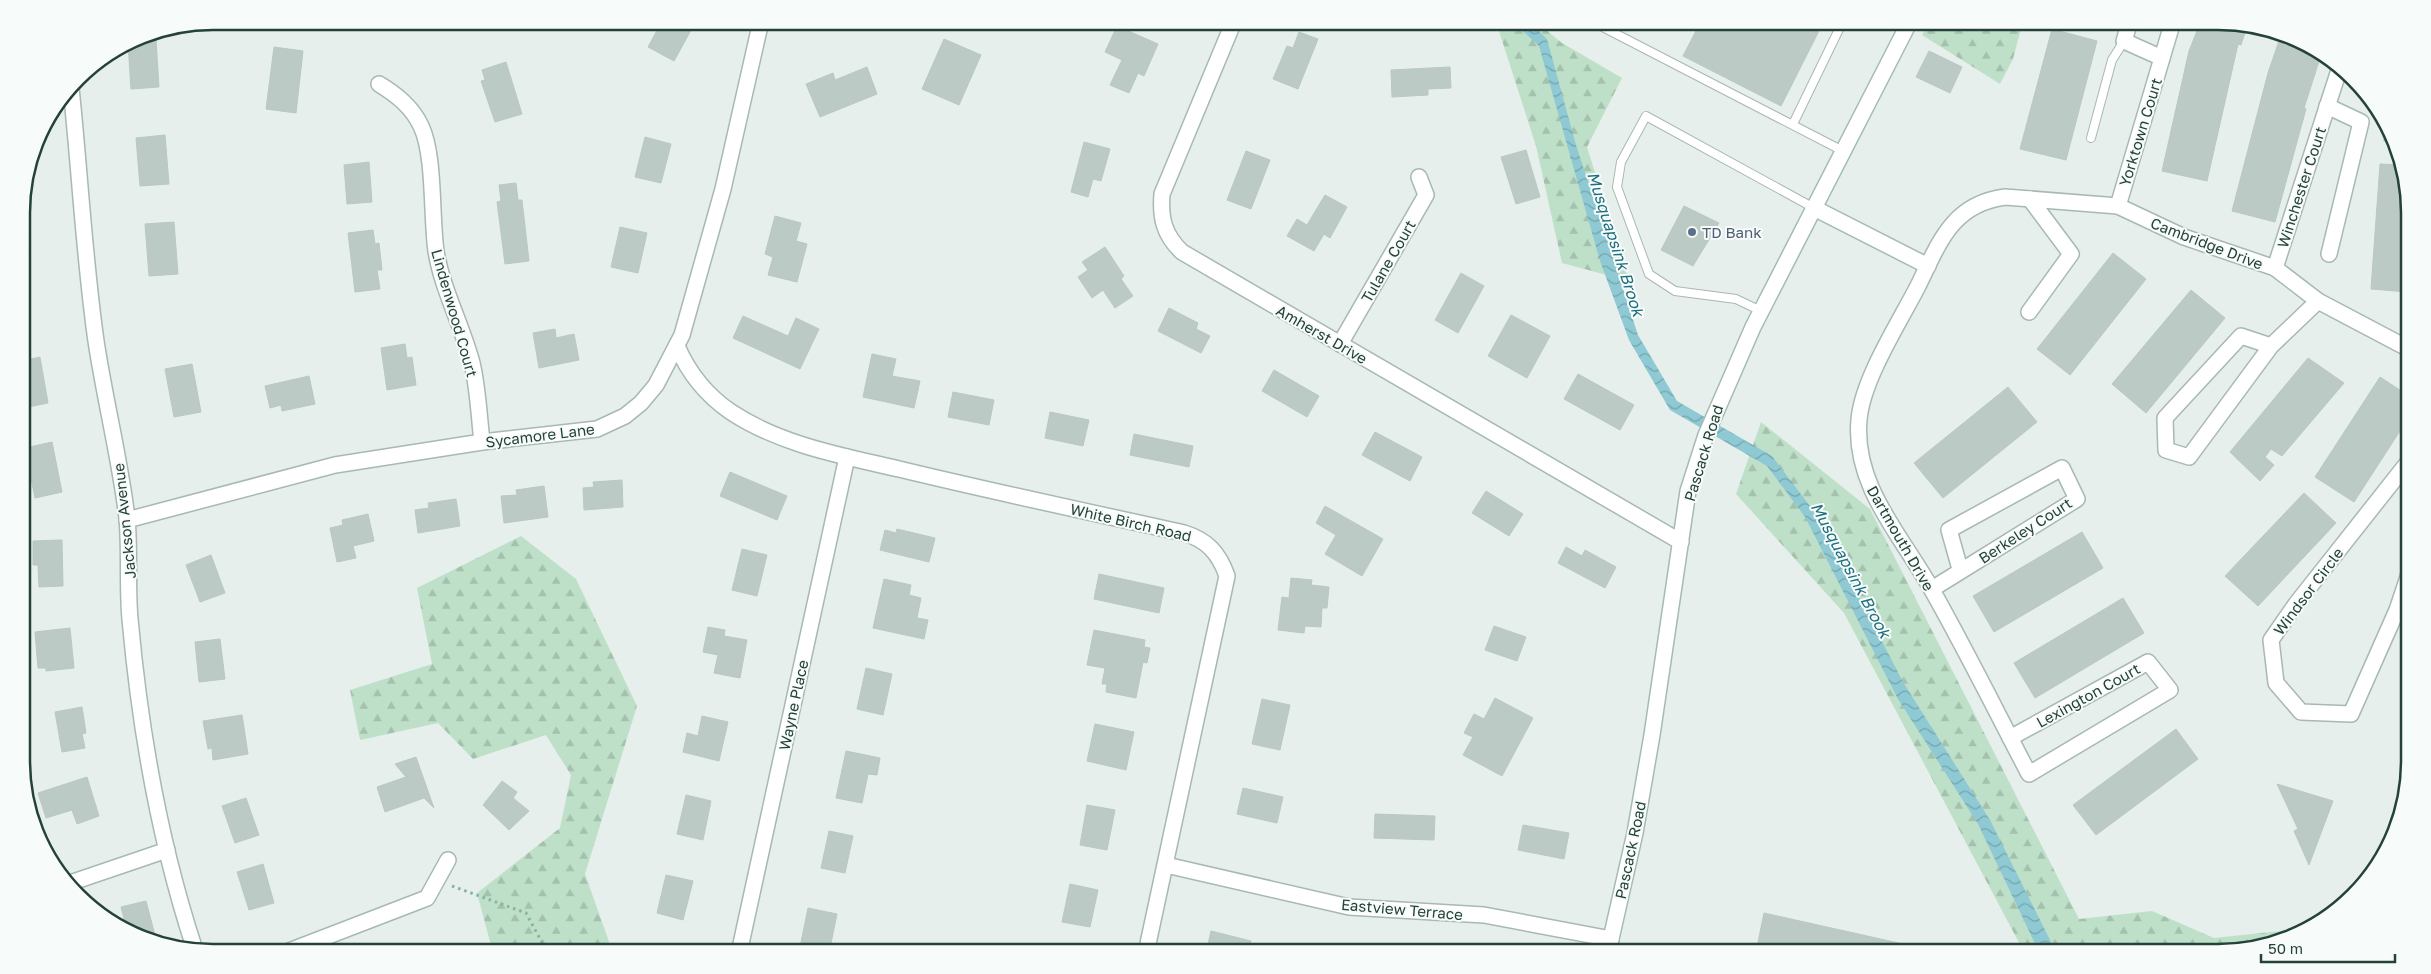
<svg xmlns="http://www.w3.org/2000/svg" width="2431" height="974" font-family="'Golos Text',sans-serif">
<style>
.forest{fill:url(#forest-firs)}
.water{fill:url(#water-waves)}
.building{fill:#bbcac4;stroke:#b8c9c2}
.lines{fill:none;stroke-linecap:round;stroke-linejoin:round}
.lane-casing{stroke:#a8b8b2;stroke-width:10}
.street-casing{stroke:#a8b8b2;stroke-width:18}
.secondary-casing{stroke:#a4bbb3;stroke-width:18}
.path{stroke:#86b3a5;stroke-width:3;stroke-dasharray:2.5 4;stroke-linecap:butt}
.lane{stroke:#fff;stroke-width:8}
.street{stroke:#fff;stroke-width:15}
.secondary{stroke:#fff;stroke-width:15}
.service-dot{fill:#5c6f8a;stroke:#f7fbf9;stroke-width:2}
.labels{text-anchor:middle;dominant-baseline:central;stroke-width:4;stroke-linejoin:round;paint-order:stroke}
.street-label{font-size:15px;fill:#24423a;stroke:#f7fbf9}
.service-label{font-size:15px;fill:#4e5e75;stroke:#f7fbf9;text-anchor:start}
.water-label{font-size:16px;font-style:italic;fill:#1c6f80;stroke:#f7fbf9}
.rim{fill:none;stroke:#24423a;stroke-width:2.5}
</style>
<defs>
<pattern id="forest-firs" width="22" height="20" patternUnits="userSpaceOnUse" patternTransform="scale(1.25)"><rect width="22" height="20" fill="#bfe0c8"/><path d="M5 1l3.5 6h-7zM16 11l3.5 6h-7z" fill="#a4c1ad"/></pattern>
<pattern id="water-waves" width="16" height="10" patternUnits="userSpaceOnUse" patternTransform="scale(1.25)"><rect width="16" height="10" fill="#8ec9d4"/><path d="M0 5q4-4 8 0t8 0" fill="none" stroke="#74a5ad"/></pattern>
</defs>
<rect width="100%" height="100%" fill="#e6efeb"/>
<!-- forest -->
<g class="forest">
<polygon points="1488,21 1535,21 1562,43 1622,78 1587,147 1629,281 1562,263 1536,146 1499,31"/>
<polygon points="1930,21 2023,21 2013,59 2000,84 1922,35"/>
<polygon points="2380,113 2390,128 2395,145 2383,141"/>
<polygon points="1761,422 1870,509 2079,919 2152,911 2214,938 2308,928 2280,942 2230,952 2024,952 1844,613 1736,494"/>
<polygon points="521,536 576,579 637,706 585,874 613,953 493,953 477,893 560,828 571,775 546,735 473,759 438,723 360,740 350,690 432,664 417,588"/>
</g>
<!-- water -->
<polygon class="water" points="1512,21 1528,21 1547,39 1576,145 1638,335 1677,401 1772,456 1816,514 1903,682 1990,820 2056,952 2039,952 1978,824 1898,699 1805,517 1767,466 1670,410 1629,340 1600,261 1539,46"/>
<!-- building -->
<g class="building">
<polygon points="662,21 696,21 674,61 648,47"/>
<polygon points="1701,21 1824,21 1781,106 1683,56"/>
<polygon points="2201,21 2218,21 2247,26 2241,45 2238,44 2207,181 2162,171 2189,51"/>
<polygon points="1117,26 1158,44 1144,76 1138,73 1129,93 1110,85 1122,60 1105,52"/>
<polygon points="2052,29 2097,41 2066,160 2020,149"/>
<polygon points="1299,32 1318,39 1298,89 1273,79 1287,46 1293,48"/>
<polygon points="2282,32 2322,52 2304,108 2306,109 2275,222 2232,211 2268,73"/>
<polygon points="944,39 981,55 959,105 922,89"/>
<polygon points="156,40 159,87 131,89 128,43"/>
<polygon points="274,47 303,51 296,113 266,109"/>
<polygon points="1929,51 1962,67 1950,93 1916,77"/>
<polygon points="506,62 522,114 495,122 481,81 485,80 482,70"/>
<polygon points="867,67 877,94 820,117 806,84 833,73 835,80"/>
<polygon points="1450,67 1451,88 1428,89 1428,95 1392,97 1391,70"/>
<polygon points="165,135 169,184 140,186 136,138"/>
<polygon points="645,137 671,144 661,183 635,177"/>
<polygon points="1084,142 1110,149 1101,181 1093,179 1088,197 1071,192"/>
<polygon points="1526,150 1540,197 1516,204 1501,157"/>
<polygon points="1246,151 1270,160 1251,209 1227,200"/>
<polygon points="369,162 372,202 347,204 344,165"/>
<polygon points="2380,164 2401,165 2408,188 2408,292 2371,289"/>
<polygon points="516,183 518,200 522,200 529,261 505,264 497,202 501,201 499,185"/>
<polygon points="1325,195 1347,207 1330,238 1324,234 1314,251 1287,236 1297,219 1307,225"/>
<polygon points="1684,206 1719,223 1693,266 1661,250"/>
<polygon points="775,216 801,223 796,241 807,244 797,282 768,275 773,257 765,254"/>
<polygon points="174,222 178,274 149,276 145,224"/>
<polygon points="620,227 647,233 638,273 611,267"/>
<polygon points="373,230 375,244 379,243 382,270 377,270 380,289 355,292 348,233"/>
<polygon points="1105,247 1124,276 1121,279 1133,296 1115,308 1103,290 1092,298 1078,277 1088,270 1082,262"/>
<polygon points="2113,253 2146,279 2070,375 2037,349"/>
<polygon points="1461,273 1484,286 1458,333 1435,320"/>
<polygon points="2191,290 2225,318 2146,413 2112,384"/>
<polygon points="1169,308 1198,323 1196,329 1210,336 1201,353 1158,331"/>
<polygon points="1511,315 1550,336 1527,378 1488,356"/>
<polygon points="743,316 788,336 796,318 819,329 800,369 733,338"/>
<polygon points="555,329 556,338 574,334 579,360 539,368 533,333"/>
<polygon points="405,344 407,358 412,357 416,385 387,390 381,348"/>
<polygon points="872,354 896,359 892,376 920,381 914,408 863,397"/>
<polygon points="40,357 48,403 23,408 23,361"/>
<polygon points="2308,358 2344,383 2282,456 2271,449 2265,457 2274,465 2260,481 2230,452"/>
<polygon points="192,364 201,412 174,417 165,369"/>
<polygon points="1274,370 1319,396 1307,417 1262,391"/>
<polygon points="1578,374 1634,405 1620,430 1564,399"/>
<polygon points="309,376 315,404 282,411 281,405 270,408 265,386"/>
<polygon points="2380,377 2409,396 2409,417 2354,502 2315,477"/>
<polygon points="2008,387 2037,422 1943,498 1914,463"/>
<polygon points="953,392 994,400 989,425 948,417"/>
<polygon points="1050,412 1089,420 1083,446 1045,438"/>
<polygon points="1375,432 1422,457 1410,481 1362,455"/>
<polygon points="1134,434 1193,446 1189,467 1130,455"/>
<polygon points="52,442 62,492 35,498 25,448"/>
<polygon points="730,472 787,496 777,520 720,496"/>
<polygon points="622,480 623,507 584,510 583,488 594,487 593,482"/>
<polygon points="544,486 548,517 504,523 501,496 517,495 516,490"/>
<polygon points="1486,491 1523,514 1509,536 1472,513"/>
<polygon points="2304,493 2336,523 2258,606 2225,576"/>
<polygon points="456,499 460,526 418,533 415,510 429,508 428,503"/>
<polygon points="1325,506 1383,539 1362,576 1325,554 1336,535 1316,523"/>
<polygon points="368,514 374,541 353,546 356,558 337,562 330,528 343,525 342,520"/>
<polygon points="897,529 935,538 929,562 880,550 885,530 896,533"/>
<polygon points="2082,532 2103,568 1994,632 1973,596"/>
<polygon points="62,540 63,586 39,587 38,565 33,565 33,541"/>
<polygon points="1566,547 1582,556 1585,550 1616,567 1605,588 1558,563"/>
<polygon points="742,549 767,555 757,596 732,590"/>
<polygon points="211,555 225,593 200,602 186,565"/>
<polygon points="1099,574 1164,588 1159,613 1094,599"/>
<polygon points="1291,578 1312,580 1311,585 1329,587 1327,608 1322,608 1321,627 1305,626 1304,633 1278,630 1282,597 1289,598"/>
<polygon points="884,579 911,585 909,595 921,598 917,618 928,620 924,639 873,628"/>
<polygon points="2123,598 2144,633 2035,698 2014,663"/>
<polygon points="1494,626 1526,637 1517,661 1485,650"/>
<polygon points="708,627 725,630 724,636 747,640 740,678 714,673 718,655 703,652"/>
<polygon points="70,628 74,668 46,671 46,668 38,668 35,632"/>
<polygon points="1094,630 1145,640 1144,647 1150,648 1147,663 1143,662 1136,698 1106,692 1107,684 1102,684 1105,668 1087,665"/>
<polygon points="220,639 225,679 199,682 195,642"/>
<polygon points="866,668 892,674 883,715 857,709"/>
<polygon points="1495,698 1533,718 1502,776 1463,755 1473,737 1464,733 1474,714 1484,719"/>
<polygon points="1262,699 1290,705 1280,750 1252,744"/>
<polygon points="82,707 86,733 82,734 85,748 62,752 55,712"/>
<polygon points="242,715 248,754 213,760 212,748 208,749 203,721"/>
<polygon points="702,716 728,722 719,761 683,752 687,733 698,736"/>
<polygon points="1095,724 1134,732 1126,770 1087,761"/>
<polygon points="2176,729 2198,759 2096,835 2073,805"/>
<polygon points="846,751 880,758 877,775 868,774 862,803 836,798"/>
<polygon points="416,757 434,808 424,798 385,812 377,787 406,777 395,764"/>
<polygon points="87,777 99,816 77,824 72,810 46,818 38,793"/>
<polygon points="502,781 517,792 513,798 529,811 509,830 483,805"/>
<polygon points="2277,784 2333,801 2309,865 2294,831 2298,829"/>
<polygon points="1243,788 1283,797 1277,823 1237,814"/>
<polygon points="686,795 711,801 703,840 677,834"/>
<polygon points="246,798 259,835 235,843 222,806"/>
<polygon points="1087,805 1115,810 1107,850 1080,845"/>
<polygon points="1375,814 1435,816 1434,840 1374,838"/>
<polygon points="1523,825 1569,833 1564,859 1518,850"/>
<polygon points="829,831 853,836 845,873 821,868"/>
<polygon points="263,864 274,903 249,910 237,872"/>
<polygon points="666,875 693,881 683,920 657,913"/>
<polygon points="1070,884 1098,890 1090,927 1062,922"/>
<polygon points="146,901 157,943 127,930 121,907"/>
<polygon points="808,908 837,914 829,953 800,947"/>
<polygon points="1764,913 1912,946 1911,952 1756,952"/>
<polygon points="1211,931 1251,941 1248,953 1206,953"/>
</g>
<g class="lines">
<defs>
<g id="lane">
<polyline points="1591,21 1843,151"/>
<polyline points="1793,124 1843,21"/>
<polyline points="2091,138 2112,60 2124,41"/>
<polyline points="1761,311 1736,299 1675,291 1649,274 1617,187 1621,162 1646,116 1814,208"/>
</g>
<g id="street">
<path d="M1234,21L1162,194C1160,218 1164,235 1182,252L1681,542"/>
<polyline points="2130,21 2124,41 2162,58"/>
<path d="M379,84C397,95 412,107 421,126C435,155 431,216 436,251C442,289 462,325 472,363C478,388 479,416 482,442"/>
<path d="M71,88C80,173 84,257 96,341C105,401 120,459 127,518C130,552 127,586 130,619C140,730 160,844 195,950"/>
<polyline points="2327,106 2361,122 2329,254"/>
<polyline points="2118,206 2173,21"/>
<polyline points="1814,208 1928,266"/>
<polyline points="2275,268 2340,67"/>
<polyline points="2029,312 2071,254 2030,199"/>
<polyline points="1340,344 1426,195 1419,177"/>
<path d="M677,346C689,374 706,395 731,412C781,445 843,456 899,469C994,492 1089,512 1184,533C1207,540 1219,553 1227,576L1146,953"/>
<polyline points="2271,346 2241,336 2165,418 2166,450 2189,457 2271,346 2318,301"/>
<polyline points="2409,461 2296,604 2271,640 2276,683 2301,712 2351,714 2397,610 2409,574"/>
<polyline points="127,520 335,465 482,442 597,429 625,416 641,403 656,385 682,335 723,189 761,21"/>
<polyline points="1932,589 2077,499 2062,468 1949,530 1960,569"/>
<path d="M2010,738L2148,662L2170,690L2029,774C1997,713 1966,650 1932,590C1902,536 1853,486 1859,420C1862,380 1899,323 1918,286C1939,243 1952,204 2005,197L2118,206L2184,237L2275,268L2318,301L2409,349"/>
<polyline points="1166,865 1349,907 1484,915 1611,939"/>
<polyline points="67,884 167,850"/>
<polyline points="284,953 427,898 448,860"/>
<polyline points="739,953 847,457"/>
</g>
<polyline id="secondary" points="1608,952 1635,833 1652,735 1688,491 1706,435 1753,327 1910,21"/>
</defs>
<!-- lane casing -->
<use href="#lane" class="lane-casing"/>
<!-- street casing -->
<use href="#street" class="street-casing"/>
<!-- secondary casing -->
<use href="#secondary" class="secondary-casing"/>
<!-- path -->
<polyline class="path" points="452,886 526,913 545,948 551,953"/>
<!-- lane -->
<use href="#lane" class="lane"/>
<!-- street -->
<use href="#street" class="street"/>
<!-- secondary -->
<use href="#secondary" class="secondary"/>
</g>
<!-- markers -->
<circle class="service-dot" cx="1692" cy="232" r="5"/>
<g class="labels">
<!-- street labels -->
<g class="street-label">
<text transform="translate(2140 132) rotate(-73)">Yorktown Court</text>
<text transform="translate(2301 187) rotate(-72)">Winchester Court</text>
<text transform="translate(2207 243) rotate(21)">Cambridge Drive</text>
<text transform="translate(1388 261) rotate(-60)">Tulane Court</text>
<text transform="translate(455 313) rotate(74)">Lindenwood Court</text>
<text transform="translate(1322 334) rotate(30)">Amherst Drive</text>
<text transform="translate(540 435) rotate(-7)">Sycamore Lane</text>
<text transform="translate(1703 453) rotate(-73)">Pascack Road</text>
<text transform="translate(124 521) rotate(-96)">Jackson Avenue</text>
<text transform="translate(1131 522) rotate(13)">White Birch Road</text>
<text transform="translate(2025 530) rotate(-33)">Berkeley Court</text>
<text transform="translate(1901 538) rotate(60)">Dartmouth Drive</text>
<text transform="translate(2308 591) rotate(-53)">Windsor Circle</text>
<text transform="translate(2088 695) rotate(-29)">Lexington Court</text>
<text transform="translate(793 705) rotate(-78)">Wayne Place</text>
<text transform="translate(1630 850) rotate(-78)">Pascack Road</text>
<text transform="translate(1402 909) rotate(5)">Eastview Terrace</text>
</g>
<!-- service labels -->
<g class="service-label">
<text x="1702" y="232">TD Bank</text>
</g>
<!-- water labels -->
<g class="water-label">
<text transform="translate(1616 244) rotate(72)">Musquapsink Brook</text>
<text transform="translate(1851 570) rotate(62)">Musquapsink Brook</text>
</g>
</g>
<!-- crop -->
<path d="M0 0H2431V974H0ZM213 30H2218A183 183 0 0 1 2401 213V761A183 183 0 0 1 2218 944H213A183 183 0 0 1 30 761V213A183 183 0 0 1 213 30Z" fill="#f7fbf9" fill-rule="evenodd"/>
<path class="rim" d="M213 30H2218A183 183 0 0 1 2401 213V761A183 183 0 0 1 2218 944H213A183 183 0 0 1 30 761V213A183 183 0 0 1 213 30Z"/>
<!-- scale -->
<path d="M2261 954v8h134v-8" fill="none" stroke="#24423a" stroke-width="2.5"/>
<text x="2268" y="954" font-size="15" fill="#24423a" stroke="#f7fbf9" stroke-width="4" paint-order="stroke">50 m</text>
</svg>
